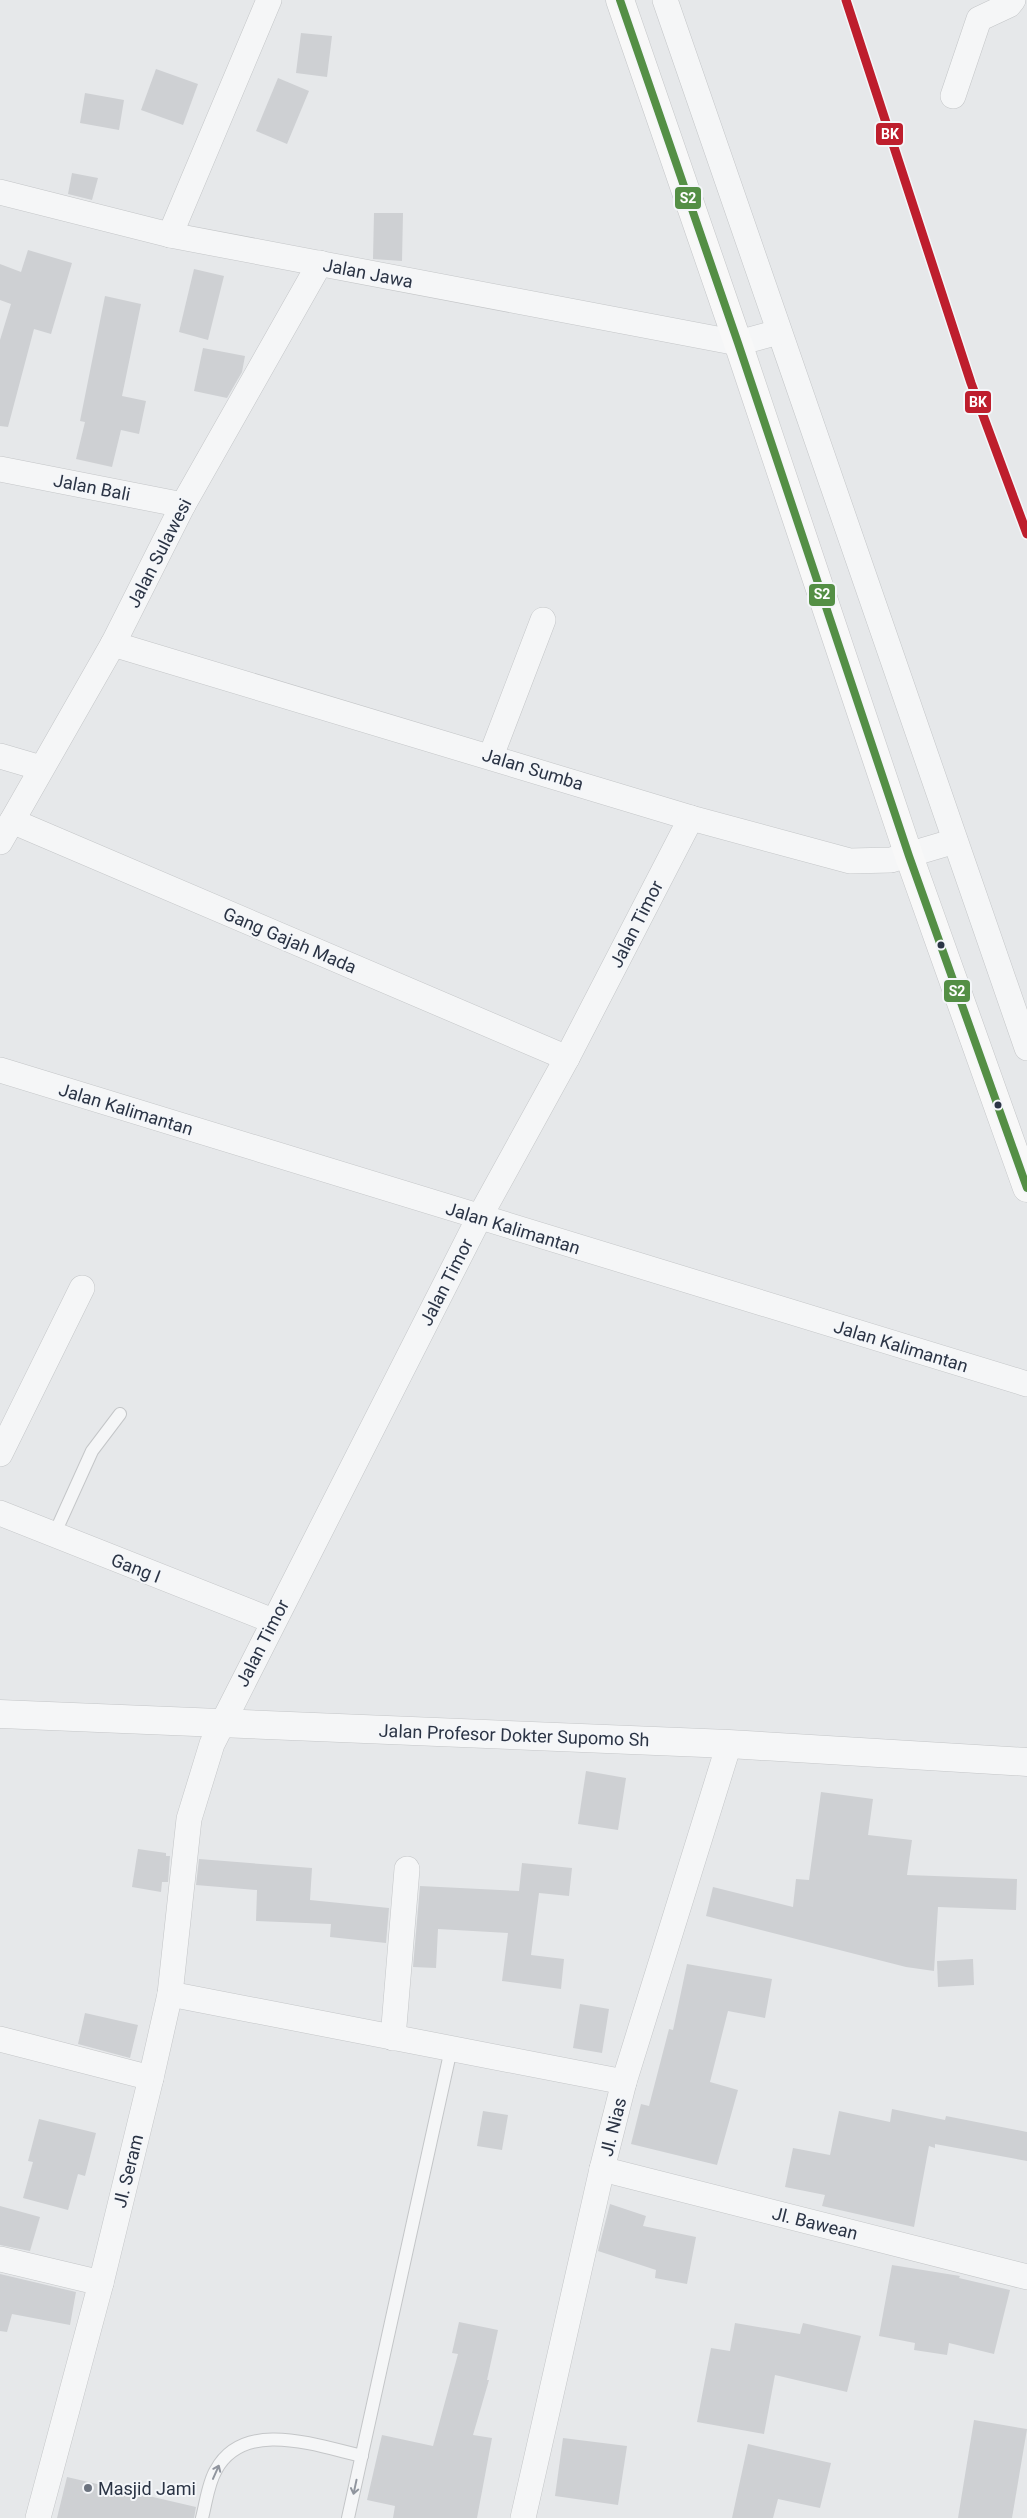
<svg xmlns="http://www.w3.org/2000/svg" width="1027" height="2518" font-family="Roboto,sans-serif">
<style>
.building{fill:#ced0d3}
.lines{fill:none;stroke-linecap:round;stroke-linejoin:round}
.service-casing{stroke:#c4c6c8;stroke-width:14}
.minor-casing{stroke:#c4c6c8;stroke-width:26}
.tertiary-casing{stroke:#c4c6c8;stroke-width:29}
.secondary-casing{stroke:#c4c6c8;stroke-width:29}
.service{stroke:#f5f6f7;stroke-width:12}
.minor{stroke:#f5f6f7;stroke-width:25}
.tertiary{stroke:#f5f6f7;stroke-width:28}
.secondary{stroke:#f8f8f8;stroke-width:28}
.bus-1-casing{stroke:#f4f6f9;stroke-width:11}
.bus-1{stroke:#548f45;stroke-width:8}
.rail-1-casing{stroke:#f4f6f9;stroke-width:12}
.rail-1{stroke:#be1e2d;stroke-width:9}
.oneway{stroke:#90959e}
.bus-dot{fill:#2b3445;stroke:#f4f6f9;stroke-width:2}
.poi-dot{fill:#6c737f;stroke:#f4f6f9;stroke-width:2}
.labels{text-anchor:middle;dominant-baseline:central;stroke-width:4;stroke-linejoin:round;paint-order:stroke}
.street-label{font-size:18px;fill:#2b3445;stroke:#f4f6f9}
.poi-label{font-size:18px;fill:#2b3445;stroke:#f4f6f9;text-anchor:start}
.line-badge{stroke:#f4f6f9;stroke-width:2}
.badge-label{font-size:14px;text-anchor:middle;font-weight:bold;fill:#fff}
</style>
<rect width="100%" height="100%" fill="#e6e8ea"/>
<!-- building -->
<g class="building">
<polygon points="301,33 332,36 327,77 296,73"/>
<polygon points="156,69 198,84 183,125 141,110"/>
<polygon points="278,78 309,91 287,144 256,131"/>
<polygon points="85,93 124,100 119,130 80,123"/>
<polygon points="72,173 98,178 92,200 68,194"/>
<polygon points="374,213 403,213 402,261 373,259"/>
<polygon points="28,250 72,263 51,334 34,329 8,427 0,426 0,340 11,304 0,300 0,264 21,272"/>
<polygon points="194,269 224,276 208,340 179,332"/>
<polygon points="105,296 141,304 122,396 146,401 139,434 121,430 112,467 76,459 85,422 80,421"/>
<polygon points="203,348 245,356 242,372 227,398 194,391"/>
<polygon points="586,1771 626,1778 618,1830 578,1824"/>
<polygon points="821,1792 873,1799 868,1835 912,1840 907,1875 1017,1879 1016,1910 938,1907 934,1971 906,1967 706,1916 713,1887 793,1907 796,1879 809,1880"/>
<polygon points="138,1849 166,1853 166,1856 170,1856 168,1882 162,1882 161,1892 132,1887"/>
<polygon points="199,1859 312,1868 310,1900 389,1908 386,1943 330,1937 331,1924 256,1921 257,1890 196,1885"/>
<polygon points="522,1863 572,1868 569,1896 539,1893 531,1955 564,1959 561,1989 502,1981 508,1933 438,1929 436,1968 413,1967 420,1886 519,1891"/>
<polygon points="973,1959 974,1985 938,1987 937,1961"/>
<polygon points="687,1964 772,1979 765,2018 728,2011 710,2082 738,2090 717,2165 631,2144 641,2104 649,2106 669,2029 673,2030"/>
<polygon points="580,2004 609,2009 602,2053 573,2048"/>
<polygon points="85,2013 138,2025 130,2058 78,2044"/>
<polygon points="892,2109 945,2120 946,2116 1027,2132 1027,2161 935,2144 935,2148 929,2146 914,2227 822,2206 825,2195 785,2187 793,2148 830,2155 839,2111 890,2122"/>
<polygon points="483,2111 508,2115 502,2150 477,2146"/>
<polygon points="39,2119 96,2133 85,2176 78,2174 68,2210 23,2198 33,2162 28,2161"/>
<polygon points="610,2204 646,2216 643,2226 696,2237 687,2284 655,2278 656,2270 598,2251"/>
<polygon points="0,2206 40,2217 30,2251 0,2245"/>
<polygon points="892,2265 960,2276 959,2278 1010,2290 994,2354 949,2343 947,2355 914,2350 915,2343 879,2336"/>
<polygon points="0,2274 76,2292 70,2325 12,2314 7,2332 0,2331"/>
<polygon points="459,2322 498,2330 487,2380 489,2380 473,2435 492,2438 477,2518 393,2518 395,2506 367,2500 382,2435 433,2446 458,2354 452,2353"/>
<polygon points="735,2323 800,2334 803,2323 861,2336 847,2392 775,2375 764,2434 697,2422 711,2348 730,2351"/>
<polygon points="974,2420 1027,2429 1012,2518 958,2518"/>
<polygon points="563,2438 627,2446 618,2505 555,2496"/>
<polygon points="748,2444 831,2463 820,2508 778,2499 773,2518 732,2518"/>
<polygon points="67,2477 196,2507 194,2518 57,2518"/>
</g>
<g class="lines">
<defs>
<g id="service">
<polyline points="54,1535 92,1451 120,1414"/>
<path d="M202,2518C206,2503 208,2483 216,2470C244,2418 318,2446 362,2456"/>
<polyline points="348,2518 451,2049"/>
</g>
<g id="minor">
<polyline points="665,0 1027,1048"/>
<polyline points="953,96 979,19 1009,5 1013,0"/>
<polyline points="0,192 170,235 738,343 779,332"/>
<polyline points="170,235 269,0"/>
<polyline points="0,469 183,505"/>
<polyline points="113,644 691,818 850,861 891,860 955,841"/>
<polyline points="0,756 41,768"/>
<polyline points="491,756 543,620"/>
<polyline points="12,821 567,1058"/>
<polyline points="0,842 113,644 183,505 320,263"/>
<polyline points="0,1070 1027,1384"/>
<polyline points="0,1454 82,1288"/>
<polyline points="0,1513 273,1621"/>
<polyline points="170,1994 624,2082"/>
<polyline points="393,2038 407,1869"/>
<polyline points="0,2039 151,2078"/>
<polyline points="602,2169 1027,2277"/>
<polyline points="0,2259 101,2283"/>
<polyline points="38,2518 101,2283 151,2078 170,1994 189,1819 212,1744 479,1218 567,1058 691,818"/>
<polyline points="523,2518 602,2169 624,2082 729,1744"/>
</g>
<polyline id="tertiary" points="0,1714 729,1744 1027,1762"/>
<polyline id="secondary" points="620,0 738,343 909,856 1027,1188"/>
</defs>
<!-- service casing -->
<use href="#service" class="service-casing"/>
<!-- minor casing -->
<use href="#minor" class="minor-casing"/>
<!-- tertiary casing -->
<use href="#tertiary" class="tertiary-casing"/>
<!-- secondary casing -->
<use href="#secondary" class="secondary-casing"/>
<!-- service -->
<use href="#service" class="service"/>
<!-- minor -->
<use href="#minor" class="minor"/>
<!-- tertiary -->
<use href="#tertiary" class="tertiary"/>
<!-- secondary -->
<use href="#secondary" class="secondary"/>
<defs>
<polyline id="bus-1" points="620,0 738,343 909,856 1027,1188"/>
</defs>
<!-- bus-1 casing -->
<use href="#bus-1" class="bus-1-casing"/>
<!-- bus-1 -->
<use href="#bus-1" class="bus-1"/>
<defs>
<polyline id="rail-1" points="846,0 971,383 1027,534"/>
</defs>
<!-- rail-1 casing -->
<use href="#rail-1" class="rail-1-casing"/>
<!-- rail-1 -->
<use href="#rail-1" class="rail-1"/>
</g>
<!-- one-way arrows -->
<defs><path id="oneway-shaft" d="M-6 0H5M1.5-3L5.5 0L1.5 3" fill="none" stroke-width="1.6" stroke-linecap="round" stroke-linejoin="round" transform="scale(1.25)"/></defs>
<g class="oneway">
<use href="#oneway-shaft" transform="translate(216 2472) rotate(-66)"/>
<use href="#oneway-shaft" transform="translate(355 2487) rotate(102)"/>
</g>
<!-- markers -->
<g class="bus-dot">
<circle cx="941" cy="945" r="4.5"/>
<circle cx="998" cy="1105" r="4.5"/>
</g>
<circle class="poi-dot" cx="88" cy="2488" r="5"/>
<g class="labels">
<!-- street labels -->
<g class="street-label">
<text transform="translate(368 273) rotate(11)">Jalan Jawa</text>
<text transform="translate(92 487) rotate(11)">Jalan Bali</text>
<text transform="translate(159 553) rotate(-63)">Jalan Sulawesi</text>
<text transform="translate(533 769) rotate(17)">Jalan Sumba</text>
<text transform="translate(636 924) rotate(-63)">Jalan Timor</text>
<text transform="translate(290 940) rotate(23)">Gang Gajah Mada</text>
<text transform="translate(126 1109) rotate(17)">Jalan Kalimantan</text>
<text transform="translate(513 1228) rotate(17)">Jalan Kalimantan</text>
<text transform="translate(446 1282) rotate(-63)">Jalan Timor</text>
<text transform="translate(901 1346) rotate(17)">Jalan Kalimantan</text>
<text transform="translate(136 1568) rotate(21)">Gang I</text>
<text transform="translate(262 1643) rotate(-63)">Jalan Timor</text>
<text transform="translate(514 1735) rotate(2)">Jalan Profesor Dokter Supomo Sh</text>
<text transform="translate(613 2127) rotate(-76)">Jl. Nias</text>
<text transform="translate(128 2171) rotate(-76)">Jl. Seram</text>
<text transform="translate(815 2223) rotate(14)">Jl. Bawean</text>
</g>
<!-- poi labels -->
<g class="poi-label">
<text x="98" y="2488">Masjid Jami</text>
</g>
</g>
<g class="line-badge">
<rect x="875" y="122" width="29" height="24" rx="5" fill="#be1e2d"/>
<rect x="674" y="186" width="28" height="24" rx="5" fill="#548f45"/>
<rect x="964" y="390" width="28" height="24" rx="5" fill="#be1e2d"/>
<rect x="808" y="583" width="28" height="24" rx="5" fill="#548f45"/>
<rect x="943" y="979" width="28" height="24" rx="5" fill="#548f45"/>
</g>
<g class="badge-label">
<text x="890" y="139">BK</text>
<text x="688" y="203">S2</text>
<text x="978" y="407">BK</text>
<text x="822" y="599">S2</text>
<text x="957" y="996">S2</text>
</g>
</svg>
